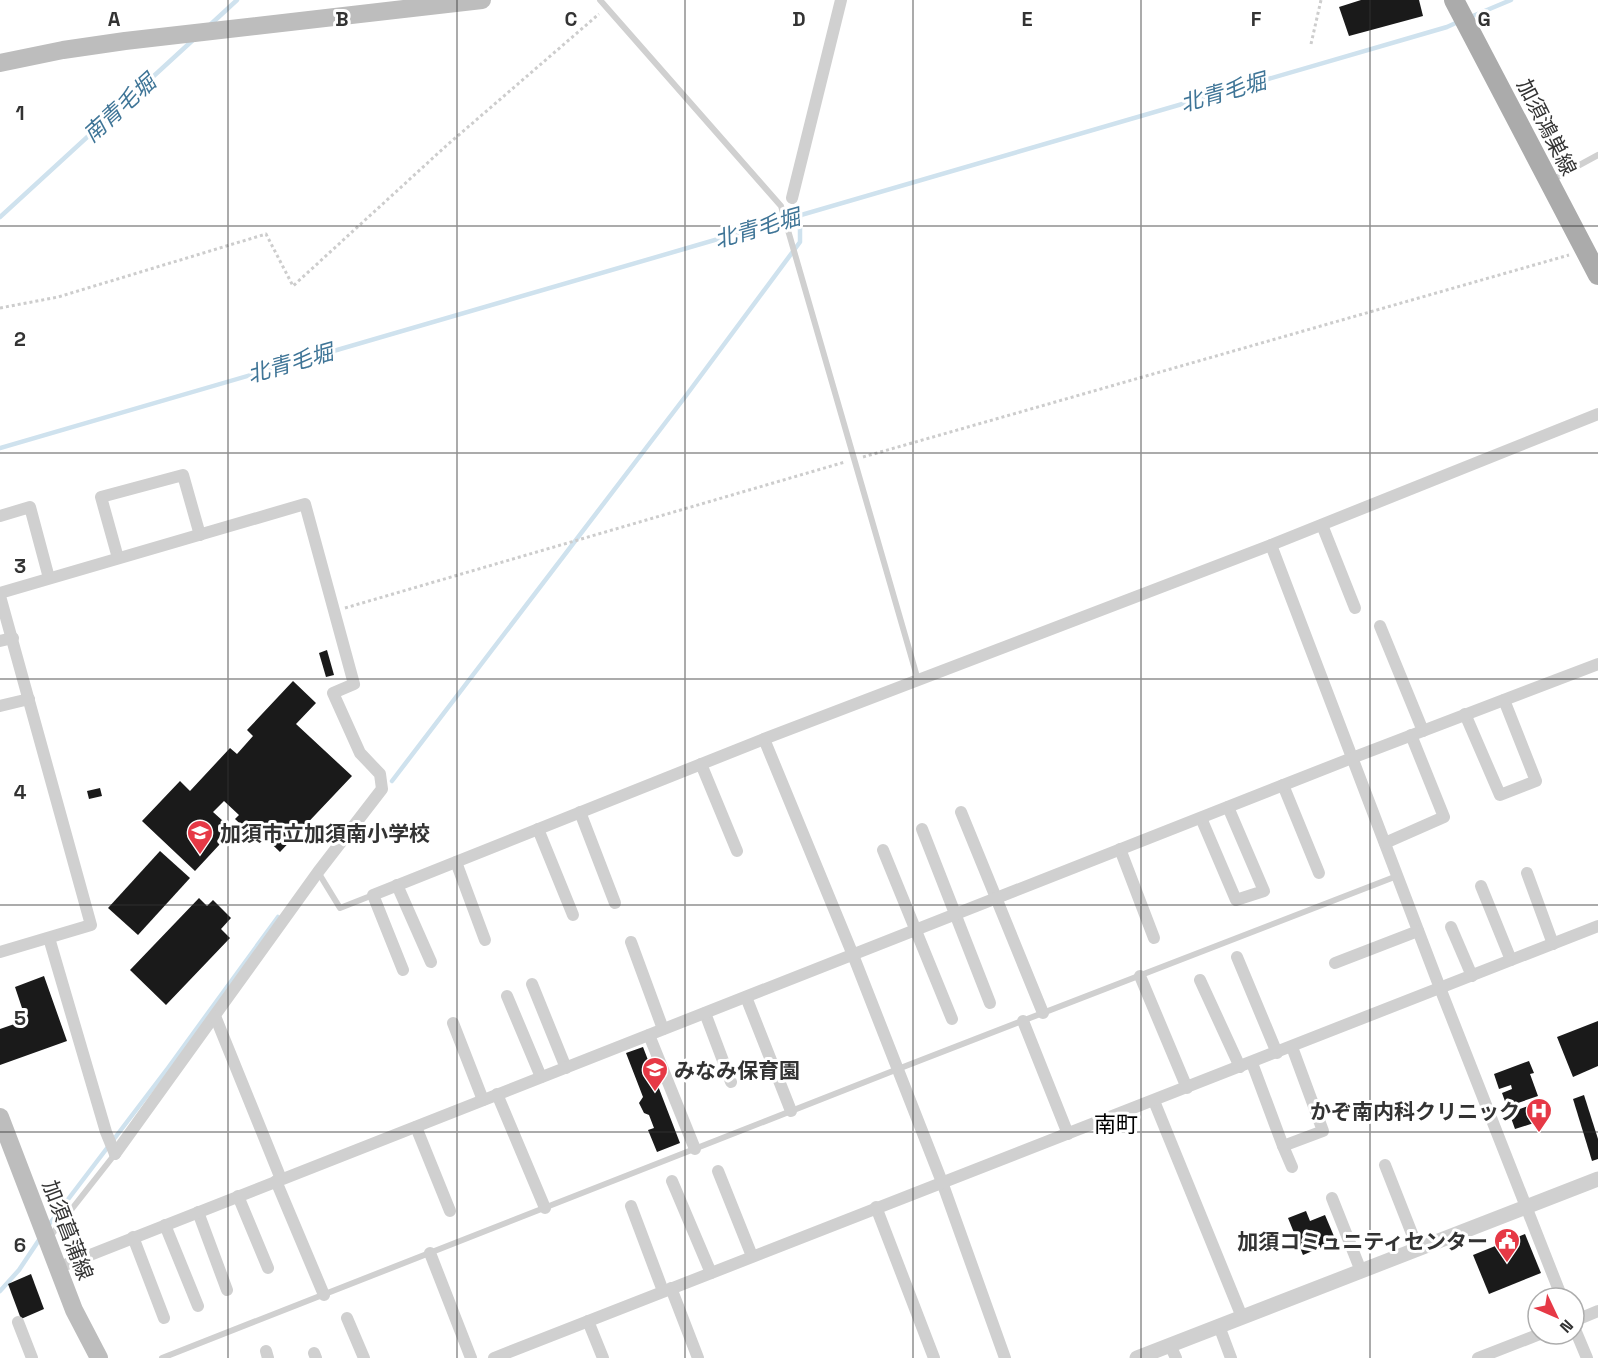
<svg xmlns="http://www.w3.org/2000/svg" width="1598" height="1358" font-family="'Space Grotesk','Noto Sans JP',sans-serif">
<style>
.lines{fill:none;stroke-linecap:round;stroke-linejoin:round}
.stream{stroke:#cfe2ee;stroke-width:4.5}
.building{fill:#1a1a1a}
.path{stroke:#cdcdcd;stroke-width:3;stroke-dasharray:3 3;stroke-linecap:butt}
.service{stroke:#d0d0d0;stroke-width:6}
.minor{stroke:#d0d0d0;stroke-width:12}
.tertiary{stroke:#d0d0d0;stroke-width:15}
.secondary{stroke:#bdbdbd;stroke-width:18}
.primary{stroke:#ababab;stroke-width:20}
.grid{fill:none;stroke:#333;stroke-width:1.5;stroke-opacity:0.55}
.labels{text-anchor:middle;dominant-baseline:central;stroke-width:6;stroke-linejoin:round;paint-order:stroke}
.street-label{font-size:21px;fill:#333;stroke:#fff}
.poi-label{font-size:21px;font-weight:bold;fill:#333;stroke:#fff;text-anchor:start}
.water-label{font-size:22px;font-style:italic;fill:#3f7597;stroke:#fff}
.neighbourhood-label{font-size:22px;fill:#000;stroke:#fff}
.grid-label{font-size:20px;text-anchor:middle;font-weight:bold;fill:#333;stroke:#fff;stroke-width:6;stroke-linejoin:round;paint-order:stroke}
</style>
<rect width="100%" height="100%" fill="#fff"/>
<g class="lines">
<!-- stream -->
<g class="stream">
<polyline points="1468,18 1511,0"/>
<polyline points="211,24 237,0"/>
<polyline points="0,217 193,40"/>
<polyline points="0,448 1447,27 1460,21"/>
<polyline points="392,781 685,397 800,242 800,216"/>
<polyline points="47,1227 168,1068 278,917"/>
<polyline points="0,1291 19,1270 41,1237"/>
</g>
</g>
<!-- building -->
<g class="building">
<polygon points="1361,0 1419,0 1423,16 1349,36 1339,7"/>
<polygon points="327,650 334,675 326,677 319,653"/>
<polygon points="293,681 316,703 296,724 352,776 280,852 255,828 250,833 235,819 239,815 224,801 213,812 233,830 195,871 142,821 180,781 190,791 230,748 237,754 253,736 247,730"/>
<polygon points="100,788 102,796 89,799 87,791"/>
<polygon points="160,851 190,878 138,935 108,908"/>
<polygon points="199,898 207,906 213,900 231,918 221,929 230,938 166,1005 130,970"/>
<polygon points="44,976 67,1041 0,1065 0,1029 26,1020 15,987"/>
<polygon points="1598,1021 1598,1066 1573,1077 1557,1037"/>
<polygon points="643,1047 680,1143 657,1152 648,1130 654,1128 649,1115 644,1113 639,1103 643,1097 626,1053"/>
<polygon points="1529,1061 1534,1073 1530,1074 1538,1096 1515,1104 1517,1110 1531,1105 1537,1122 1515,1129 1502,1093 1512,1089 1511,1085 1499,1089 1494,1074"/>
<polygon points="1584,1095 1598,1139 1598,1159 1592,1161 1573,1099"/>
<polygon points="1306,1211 1310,1221 1325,1215 1336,1241 1303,1255 1288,1218"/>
<polygon points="1525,1234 1541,1273 1489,1294 1473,1255"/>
<polygon points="31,1274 44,1309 21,1319 8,1284"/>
</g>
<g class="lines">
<!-- path -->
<g class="path">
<polyline points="1311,44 1321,0"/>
<polyline points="0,308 58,297 266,234 293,286 446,146 599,14"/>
<polyline points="863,457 1569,255"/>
<polyline points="345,608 845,462"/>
</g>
<!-- service -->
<g class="service">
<polyline points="600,0 781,206 918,680"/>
<polyline points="1552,180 1598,155"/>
<polyline points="318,872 340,908 373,895"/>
<polyline points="49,1238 115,1154"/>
<polyline points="162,1358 898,1069 1397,876"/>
</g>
<!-- minor -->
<g class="minor">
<polyline points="792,198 841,0"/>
<polyline points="0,516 30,507 49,578"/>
<polyline points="1322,525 1355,608"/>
<polyline points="1271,545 1440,988 1562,1298"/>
<polyline points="118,558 101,497 183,475 200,535"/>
<polyline points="0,593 305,504 354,684 333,693 360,753 380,774 382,789 318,872 115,1154"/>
<polyline points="0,596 91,925 0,952"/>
<polyline points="1380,626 1423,731"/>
<polyline points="0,641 13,638"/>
<polyline points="0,706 29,699"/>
<polyline points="1465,714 1500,795 1536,781 1504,700"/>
<polyline points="764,739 853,955 942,1182 1005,1358"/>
<polyline points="701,764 737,851"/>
<polyline points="1283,785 1319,873"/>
<polyline points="580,812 615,903"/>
<polyline points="961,812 1043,1013"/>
<polyline points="1201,818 1236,900 1264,891 1228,807"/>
<polyline points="538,829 573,915"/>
<polyline points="922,829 990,1003"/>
<polyline points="1385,843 1444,817 1411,735"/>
<polyline points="1120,849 1154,938"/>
<polyline points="883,850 952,1019"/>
<polyline points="456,862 485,940"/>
<polyline points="1527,873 1553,944"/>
<polyline points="397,885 431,962"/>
<polyline points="1481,886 1511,960"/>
<polyline points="1451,927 1472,976"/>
<polyline points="49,938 106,1132 115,1154"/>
<polyline points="631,942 663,1029"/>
<polyline points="1237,957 1277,1053"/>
<polyline points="1335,963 1418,931"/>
<polyline points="403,970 373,895 764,739 1271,545 1598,414"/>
<polyline points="1140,976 1187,1088"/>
<polyline points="1200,980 1240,1067"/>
<polyline points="532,984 566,1068"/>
<polyline points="507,996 541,1077"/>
<polyline points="746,997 791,1111"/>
<polyline points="705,1013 731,1082"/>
<polyline points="215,1016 281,1179"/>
<polyline points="1023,1021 1068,1134"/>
<polyline points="453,1023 483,1100"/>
<polyline points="649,1035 695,1149"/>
<polyline points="1252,1063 1283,1146 1292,1167"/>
<polyline points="497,1094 545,1208"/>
<polyline points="1154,1101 1242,1317"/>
<polyline points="416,1127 450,1211"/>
<polyline points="1283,1146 1323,1131 1292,1047"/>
<polyline points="1385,1165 1418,1249"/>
<polyline points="718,1171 752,1256"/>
<polyline points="276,1181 324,1295"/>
<polyline points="672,1181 711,1273"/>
<polyline points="238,1196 268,1268"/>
<polyline points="1332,1198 1361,1271"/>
<polyline points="631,1206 663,1291"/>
<polyline points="876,1207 934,1358"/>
<polyline points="198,1212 227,1290"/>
<polyline points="165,1225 198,1306"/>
<polyline points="133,1237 164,1318"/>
<polyline points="430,1253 471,1358"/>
<polyline points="57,1268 1352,758 1598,664"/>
<polyline points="671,1288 698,1358"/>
<polyline points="347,1318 364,1358"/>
<polyline points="588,1321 603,1358"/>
<polyline points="1574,1321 1598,1311"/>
<polyline points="18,1322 32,1358"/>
<polyline points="1219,1326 1231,1358"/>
<polyline points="1574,1327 1587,1358"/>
<polyline points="1170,1345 1176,1358"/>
<polyline points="266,1351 268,1358"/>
<polyline points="314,1353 316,1358"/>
<polyline points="494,1358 1598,926"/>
<polyline points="1478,1358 1540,1334"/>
</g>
<!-- tertiary -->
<polyline class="tertiary" points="1137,1358 1598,1179"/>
<!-- secondary -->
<g class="secondary">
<polyline points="0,63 63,50 125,41 482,0"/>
<polyline points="0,1117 74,1310 99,1358"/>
</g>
<!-- primary -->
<polyline class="primary" points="1454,0 1598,275"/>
</g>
<!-- grid -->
<path class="grid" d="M228,0V1358M457,0V1358M685,0V1358M913,0V1358M1141,0V1358M1370,0V1358M0,226H1598M0,453H1598M0,679H1598M0,905H1598M0,1132H1598"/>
<!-- icons -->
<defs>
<symbol id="school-pin" viewBox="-11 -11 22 30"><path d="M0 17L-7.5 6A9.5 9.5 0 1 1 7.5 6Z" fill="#e63946" stroke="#fff"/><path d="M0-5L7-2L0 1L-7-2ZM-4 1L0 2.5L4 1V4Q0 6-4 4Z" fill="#fff"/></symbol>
<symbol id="hospital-pin" viewBox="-11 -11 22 30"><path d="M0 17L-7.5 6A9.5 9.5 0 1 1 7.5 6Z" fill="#e63946" stroke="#fff"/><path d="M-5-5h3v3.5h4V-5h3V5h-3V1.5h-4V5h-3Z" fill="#fff"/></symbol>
<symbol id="civic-pin" viewBox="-11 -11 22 30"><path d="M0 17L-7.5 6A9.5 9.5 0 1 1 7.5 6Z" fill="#e63946" stroke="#fff"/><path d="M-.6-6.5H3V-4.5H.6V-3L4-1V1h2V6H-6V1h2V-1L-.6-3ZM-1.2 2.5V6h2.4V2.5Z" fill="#fff"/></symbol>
</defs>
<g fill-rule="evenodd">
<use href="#school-pin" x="185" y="818" width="30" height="40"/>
<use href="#school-pin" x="640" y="1055" width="30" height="40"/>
<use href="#hospital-pin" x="1524" y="1096" width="30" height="40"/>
<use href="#civic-pin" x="1492" y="1226" width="30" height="40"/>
</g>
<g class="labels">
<!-- street labels -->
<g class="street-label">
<text transform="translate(1547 127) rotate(63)">加須鴻巣線</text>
<text transform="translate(68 1230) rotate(69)">加須菖蒲線</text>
</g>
<!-- poi labels -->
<g class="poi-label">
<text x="220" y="833">加須市立加須南小学校</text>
<text x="674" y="1070">みなみ保育園</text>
<text x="1520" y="1111" text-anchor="end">かぞ南内科クリニック</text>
<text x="1488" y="1241" text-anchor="end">加須コミュニティセンター</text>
</g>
<!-- water labels -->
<g class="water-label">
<text transform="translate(1223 92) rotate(-16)">北青毛堀</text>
<text transform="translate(119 108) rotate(-42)">南青毛堀</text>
<text transform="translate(757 228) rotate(-16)">北青毛堀</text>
<text transform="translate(290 363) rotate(-16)">北青毛堀</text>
</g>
<!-- neighbourhood labels -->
<g class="neighbourhood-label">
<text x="1116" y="1124">南町</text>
</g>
</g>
<g class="grid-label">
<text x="114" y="26">A</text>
<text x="342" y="26">B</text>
<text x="571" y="26">C</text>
<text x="799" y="26">D</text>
<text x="1027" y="26">E</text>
<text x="1256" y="26">F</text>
<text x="1484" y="26">G</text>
<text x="20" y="120">1</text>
<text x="20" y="346">2</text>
<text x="20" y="573">3</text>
<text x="20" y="799">4</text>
<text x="20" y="1025">5</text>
<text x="20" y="1252">6</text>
</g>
<!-- north arrow -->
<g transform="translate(1556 1316) rotate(134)"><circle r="28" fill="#ffffff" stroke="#adadad" stroke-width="1.5"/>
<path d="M0-4.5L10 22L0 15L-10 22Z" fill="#e63946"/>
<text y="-9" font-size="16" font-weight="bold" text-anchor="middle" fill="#333333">N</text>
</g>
</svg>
